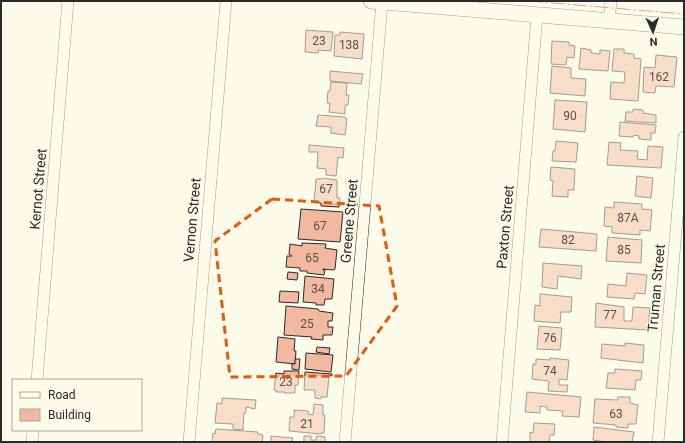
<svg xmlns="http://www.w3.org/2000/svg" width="685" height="443" font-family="Roboto,sans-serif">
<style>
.building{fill:#f2b8a0;stroke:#2b2b2b}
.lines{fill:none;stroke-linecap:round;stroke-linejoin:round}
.minor-casing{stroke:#2b2b2b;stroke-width:12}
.secondary-casing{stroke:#2b2b2b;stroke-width:16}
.minor{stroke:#fdfbea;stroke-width:11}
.secondary{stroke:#fdfbea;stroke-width:15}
.power{stroke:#c62828;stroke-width:1;stroke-dasharray:14 3 2 3;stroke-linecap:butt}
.marked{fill:none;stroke:#e8590c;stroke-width:3;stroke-dasharray:8 5;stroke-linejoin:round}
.labels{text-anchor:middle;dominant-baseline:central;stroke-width:3;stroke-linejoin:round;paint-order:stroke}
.number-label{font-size:12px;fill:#5d4e48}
.street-label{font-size:14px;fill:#2b2b2b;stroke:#fdfbea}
</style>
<rect width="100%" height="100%" fill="#fdfbea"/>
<!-- building -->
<g class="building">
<polygon points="306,30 333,32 331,51 318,50 318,53 305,52"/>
<polygon points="340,32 364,34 362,59 334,56 335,35 340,35"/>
<polygon points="552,41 569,42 569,45 575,46 574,58 567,57 566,65 551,64"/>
<polygon points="581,48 591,50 591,53 600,54 600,50 610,51 608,71 579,69"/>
<polygon points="614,49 624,49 624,53 634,54 634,58 641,59 638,101 610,99 611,82 624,83 625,72 612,71"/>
<polygon points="656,55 677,57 674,87 656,86 655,93 643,92 644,67 655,68"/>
<polygon points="552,66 571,68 571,78 586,79 585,96 550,93"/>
<polygon points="330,71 363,74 361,84 330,81"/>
<polygon points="331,82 347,83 346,95 349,95 348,105 345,105 345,114 329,112 330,103 327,103 328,91 330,91"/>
<polygon points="555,100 587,102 585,132 553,129"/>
<polygon points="633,109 643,110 643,113 656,115 656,123 625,121 626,112 633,112"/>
<polygon points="318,115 345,117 345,118 347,119 345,135 331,133 331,127 316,126"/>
<polygon points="620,122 656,125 655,133 651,133 651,140 639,139 639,136 634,135 633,137 619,136"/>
<polygon points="556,141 578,143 576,162 552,161 553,151 555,151"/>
<polygon points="609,142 621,143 620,150 638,151 637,159 647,160 648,146 663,147 661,168 607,165"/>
<polygon points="309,145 344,148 343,158 338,157 336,176 326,175 326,169 317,168 318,152 309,152"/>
<polygon points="551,167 575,169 574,190 568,190 568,197 552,196 553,181 550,180"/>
<polygon points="637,176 653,178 651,198 635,196"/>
<polygon points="323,178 337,180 337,198 340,198 339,207 321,206 321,203 314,202 316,179 322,179"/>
<polygon points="614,202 642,204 642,209 652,210 650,231 640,230 640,235 612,233 612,227 604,226 605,207 614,208"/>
<polygon points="301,209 343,212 340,242 298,239"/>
<polygon points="541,229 597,234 596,251 539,247"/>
<polygon points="608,237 642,240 641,263 606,261"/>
<polygon points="302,243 326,244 325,248 337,250 335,269 333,270 323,269 323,270 325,270 324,275 307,273 307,271 300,271 300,268 286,267 287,256 292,256 289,254 290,244 302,246"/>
<polygon points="543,263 582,266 581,279 558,276 557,289 542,287"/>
<polygon points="288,272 298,273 297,280 287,279"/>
<polygon points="627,273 647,275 645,294 635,293 634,299 607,297 608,284 626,286"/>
<polygon points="305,276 334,279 332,299 325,299 324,305 316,305 316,303 303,302"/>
<polygon points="280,291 299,292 298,303 279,302"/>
<polygon points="540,294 572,297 571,312 561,312 560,323 534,321 535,305 540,306"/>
<polygon points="596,303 624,307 624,321 632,321 633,307 650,308 648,330 595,327"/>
<polygon points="286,306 318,309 319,311 333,313 332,321 328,321 328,327 333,327 332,335 323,335 323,340 311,339 312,337 284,335"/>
<polygon points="539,326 562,328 560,350 537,349"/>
<polygon points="278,337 295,339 294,351 296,351 295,364 276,362"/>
<polygon points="625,343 644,345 643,363 601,358 602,344 625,346"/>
<polygon points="317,347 330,348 329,354 316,352"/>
<polygon points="306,353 333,355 331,372 305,369"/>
<polygon points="550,358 569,360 567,380 559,379 559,385 568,385 567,392 548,391 549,381 532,379 533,364 536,364 536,359 550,360"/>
<polygon points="295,359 300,359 299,370 292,369 292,364 295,364"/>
<polygon points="615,369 642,371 641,380 636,380 635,390 606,388 608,373 615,373"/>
<polygon points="284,371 299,371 298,385 295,385 295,393 284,393 285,392 276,392 276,390 274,390 276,373 284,374"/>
<polygon points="305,372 332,374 332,376 329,376 327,397 321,397 321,399 315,398 315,390 304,390"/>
<polygon points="527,392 581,397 579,417 562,416 563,411 547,410 547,407 540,406 540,413 525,412"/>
<polygon points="618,397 630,397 630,403 638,405 636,424 628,424 628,428 616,427 616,425 593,423 595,399 618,400"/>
<polygon points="222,398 256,400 255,409 246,407 246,413 244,413 243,430 233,429 233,424 215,423 217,403 222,404"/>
<polygon points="314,404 323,405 323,415 325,415 324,433 321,433 321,434 289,431 290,417 294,417 294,410 308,411 308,414 313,415"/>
<polygon points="534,423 555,424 554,435 550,435 549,442 530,442 530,432 533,433"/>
<polygon points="594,427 634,432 632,442 605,442 593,440"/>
<polygon points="216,429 258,432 258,434 263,435 262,442 212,442 213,433 215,434"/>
<polygon points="271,436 293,438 292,442 271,442"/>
<polygon points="304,436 311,436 311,440 316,440 317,436 325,437 325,442 304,442"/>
</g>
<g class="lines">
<defs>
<g id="minor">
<polyline points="609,21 611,1"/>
<polyline points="37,380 68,1"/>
<polyline points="32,442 33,430"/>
<polyline points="189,442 226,1"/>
<polyline points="345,442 382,2"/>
<polyline points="502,442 537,15"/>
<polyline points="658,442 684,137"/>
</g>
<polyline id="secondary" points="371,1 684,27"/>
</defs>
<!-- minor casing -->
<use href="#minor" class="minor-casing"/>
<!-- secondary casing -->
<use href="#secondary" class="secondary-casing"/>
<!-- minor -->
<use href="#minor" class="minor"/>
<!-- secondary -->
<use href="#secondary" class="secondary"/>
<!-- power -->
<polyline class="power" points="529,1 684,14"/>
</g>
<!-- marked area -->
<path d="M0 0H685V443H0ZM272,199L379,206L397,306L346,376L230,377L215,241Z" fill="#fdfbea" fill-opacity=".55" fill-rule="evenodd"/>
<path class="marked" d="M272,199L379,206L397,306L346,376L230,377L215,241Z"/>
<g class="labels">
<!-- number labels -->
<g class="number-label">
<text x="319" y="41">23</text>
<text x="349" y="45">138</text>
<text x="659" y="77">162</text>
<text x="570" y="116">90</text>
<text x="326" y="189">67</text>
<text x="628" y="218">87A</text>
<text x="320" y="226">67</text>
<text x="568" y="240">82</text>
<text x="624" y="250">85</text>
<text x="312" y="258">65</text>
<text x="318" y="289">34</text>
<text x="610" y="315">77</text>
<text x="307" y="324">25</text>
<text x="550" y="338">76</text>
<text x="550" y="371">74</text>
<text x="286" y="382">23</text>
<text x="616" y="414">63</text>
<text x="307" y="424">21</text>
</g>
<!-- street labels -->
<g class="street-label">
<text transform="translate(38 189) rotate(-85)">Kernot Street</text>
<text transform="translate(192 220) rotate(-85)">Vernon Street</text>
<text transform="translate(349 221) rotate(-85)">Greene Street</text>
<text transform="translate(505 227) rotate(-85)">Paxton Street</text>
<text transform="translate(656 288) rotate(-85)">Truman Street</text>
</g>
</g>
<!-- border -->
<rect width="685" height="443" fill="none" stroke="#2b2b2b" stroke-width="4"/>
<!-- legend -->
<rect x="12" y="379" width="130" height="52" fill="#fdfbea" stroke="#a9a89e"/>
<rect x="20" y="392" width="20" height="6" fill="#fdfbea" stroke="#a9a89e"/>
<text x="48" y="399" font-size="12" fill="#2b2b2b">Road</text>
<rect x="20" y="409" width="20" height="12" fill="#f2b8a0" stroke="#a9a89e"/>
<text x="48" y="419" font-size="12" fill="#2b2b2b">Building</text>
<!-- north arrow -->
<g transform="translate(653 32) rotate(177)" stroke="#fdfbea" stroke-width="3" paint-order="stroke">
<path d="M0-3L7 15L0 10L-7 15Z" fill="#2b2b2b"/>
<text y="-6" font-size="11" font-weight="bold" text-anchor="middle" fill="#2b2b2b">N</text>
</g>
</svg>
